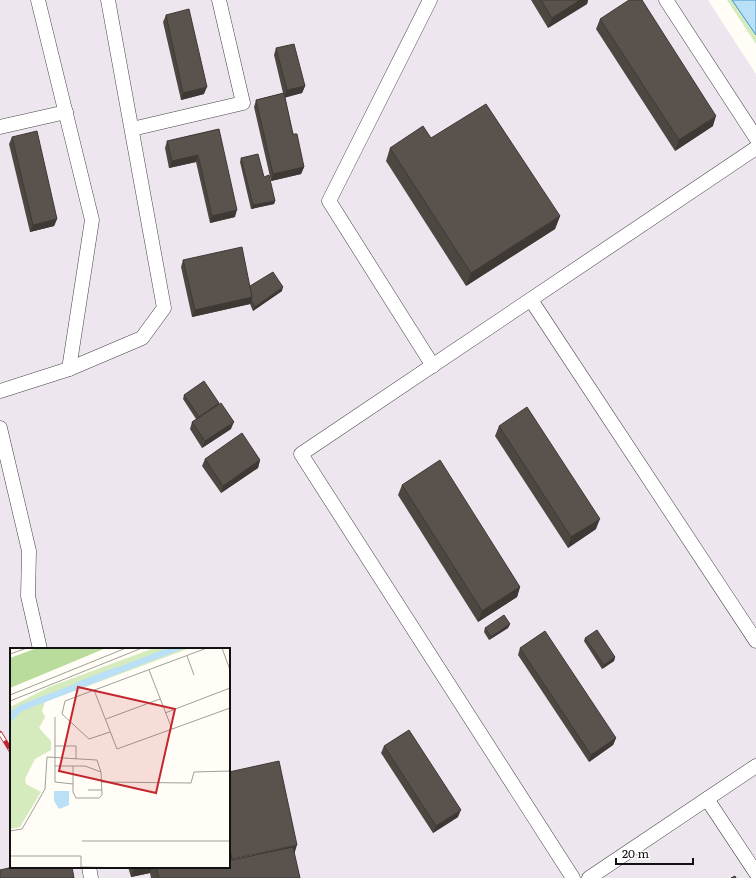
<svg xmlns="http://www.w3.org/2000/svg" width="756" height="878" font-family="Literata,serif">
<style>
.industrial{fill:#eee6ef;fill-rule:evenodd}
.green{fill:#d5ebbd}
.water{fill:#b9e0f7;stroke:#3f96cf}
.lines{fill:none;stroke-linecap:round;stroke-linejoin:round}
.lane-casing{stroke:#444;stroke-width:15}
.lane{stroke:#fff;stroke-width:14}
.rail-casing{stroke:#c4262e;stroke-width:4.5}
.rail{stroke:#fff;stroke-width:3;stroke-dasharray:9;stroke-linecap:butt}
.wall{fill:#4d4742}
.shaded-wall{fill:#3f3936}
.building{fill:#5a524d;stroke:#3f3936}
.inset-river{fill:none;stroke:#b9e0f7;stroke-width:2}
.inset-road{fill:none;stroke:#a09f9a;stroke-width:1}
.view{fill:#c4262e;fill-opacity:0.15;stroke:#c4262e;stroke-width:2}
.inset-edge{fill:none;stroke:#111;stroke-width:2}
</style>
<rect width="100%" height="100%" fill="#fffdf5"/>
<!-- industrial -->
<path class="industrial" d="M0,0H708L756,74V878H0ZM11,649H229V867H11Z"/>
<!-- green -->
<polygon class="green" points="727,0 756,0 756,44"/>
<!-- water -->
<polygon class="water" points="732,0 756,0 756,35"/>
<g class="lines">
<defs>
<g id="lane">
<polyline points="38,0 92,220 69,369"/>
<polyline points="430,0 329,201 433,366"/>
<polyline points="666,0 756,138"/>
<polyline points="0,127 66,112"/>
<polyline points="132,129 243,103 219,0"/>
<polyline points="531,300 756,641"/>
<polyline points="0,391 69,369 142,338 164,308 108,0"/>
<polyline points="0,428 29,551 28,596 40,649"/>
<polyline points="707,799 756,873"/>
<polyline points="89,867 91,878"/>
<polyline points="573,878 301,454 756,148"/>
<polyline points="589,878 756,766"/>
</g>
</defs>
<!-- lane casing -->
<use href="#lane" class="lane-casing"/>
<!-- lane -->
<use href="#lane" class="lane"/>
<defs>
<polyline id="rail" points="0,733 11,751"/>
</defs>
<!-- rail casing -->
<use href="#rail" class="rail-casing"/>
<!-- rail -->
<use href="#rail" class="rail"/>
</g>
<!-- wall -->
<g class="wall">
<polygon points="531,0 588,0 587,4 548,28"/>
<polygon points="166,15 204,94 181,100 163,22"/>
<polygon points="600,19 713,126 675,151 596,29"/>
<polygon points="276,48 305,86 302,93 285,97 293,134 304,167 301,174 271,181 254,107 256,100 283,93 274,55"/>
<polygon points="219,129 235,217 210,223 196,162 169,168 165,148 167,141"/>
<polygon points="12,137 57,219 54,226 30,232 9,144"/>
<polygon points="431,138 560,216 555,229 466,286 386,161 390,148"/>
<polygon points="241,158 264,177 275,201 274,204 251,209 240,162"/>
<polygon points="183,260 250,286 282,291 253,311 250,304 192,317 181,267"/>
<polygon points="184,395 219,403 219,404 231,429 202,448 190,429 192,422 196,419 183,399"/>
<polygon points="499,426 596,529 568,548 495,436"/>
<polygon points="205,459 260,460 258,468 221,493 202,466"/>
<polygon points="402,485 520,587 517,597 478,622 398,495"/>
<polygon points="510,624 508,628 489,640 484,632 485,628"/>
<polygon points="585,638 615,657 614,661 602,669 584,641"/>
<polygon points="520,648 616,738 613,745 589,762 518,655"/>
<polygon points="384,746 458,817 433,833 381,753"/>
<polygon points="294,854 300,878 151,878 150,873 131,877 128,867 205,867 206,869"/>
</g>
<!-- shaded-wall -->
<g class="shaded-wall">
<polygon points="580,0 588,0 587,4 548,28 552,18"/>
<polygon points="305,86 302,93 284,98 287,90"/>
<polygon points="207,87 204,94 181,100 183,93"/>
<polygon points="716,116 713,126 675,151 679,140"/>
<polygon points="198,155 196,162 169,168 172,161"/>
<polygon points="304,167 301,174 271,181 273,174"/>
<polygon points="275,201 274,204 251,209 253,205"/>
<polygon points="237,210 235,217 210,223 212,216"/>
<polygon points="560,216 555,229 466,286 471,273"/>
<polygon points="57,219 54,226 30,232 33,225"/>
<polygon points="283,287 282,291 253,311 255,307"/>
<polygon points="252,297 250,304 192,317 195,310"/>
<polygon points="234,422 231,429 202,448 205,441"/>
<polygon points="260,460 258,468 221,493 223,486"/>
<polygon points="600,519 596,529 568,548 571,537"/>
<polygon points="520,587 517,597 478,622 482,611"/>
<polygon points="510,624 508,628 489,640 491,637"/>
<polygon points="615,657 614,661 602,669 604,665"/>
<polygon points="616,738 613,745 589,762 591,755"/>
<polygon points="461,810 458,817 433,833 436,826"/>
<polygon points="297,845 294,855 227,870 231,860"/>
<polygon points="134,867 152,867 150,873 131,877"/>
</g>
<!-- building -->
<g class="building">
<polygon points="541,0 580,0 552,18"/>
<polygon points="629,0 642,0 716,116 679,140 600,19"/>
<polygon points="189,9 207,87 183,93 166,15"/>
<polygon points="294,44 305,86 287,90 276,48"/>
<polygon points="284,93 293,134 297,134 304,167 273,174 256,100"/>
<polygon points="486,104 560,216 471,273 390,148 423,126 431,138"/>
<polygon points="219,129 237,210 212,216 198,155 172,161 167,141"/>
<polygon points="37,131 57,219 33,225 12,137"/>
<polygon points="258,154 264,177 269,175 275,201 253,205 241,158"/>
<polygon points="242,247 252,297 195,310 183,260"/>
<polygon points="273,272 283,287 255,307 251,300 252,297 250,286"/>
<polygon points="204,381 219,403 199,417 184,395"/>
<polygon points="221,403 234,422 205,441 192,422"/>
<polygon points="527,407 600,519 571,537 499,426"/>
<polygon points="242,433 260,460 223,486 205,459"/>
<polygon points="440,460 520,587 482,611 402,485"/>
<polygon points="504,615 510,624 491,637 485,628"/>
<polygon points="597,630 615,657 604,665 585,638"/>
<polygon points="545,631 616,738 591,755 520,648"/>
<polygon points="409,730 461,810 436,826 384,746"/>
<polygon points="279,761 297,845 232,859 229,846 229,772"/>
<polygon points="229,846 232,860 293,847 300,878 159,878 156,867 205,867 206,869 213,867 229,867"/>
<polygon points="13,867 72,867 74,878 0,878 0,870"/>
<polygon points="735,876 736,878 731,878"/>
</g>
<!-- overview -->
<g transform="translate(10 648)">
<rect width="220" height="220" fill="#fffdf5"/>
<path d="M144,0H180L35,54L32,63L35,69L29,80L41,93V102L25,111L15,131L16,136L31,144L10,179L0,181V59L39,39Z" fill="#d5ebbd"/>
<path d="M27,0H96L0,40V10Z" fill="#b9dc9c"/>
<path d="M158,0H175L12,63L0,75V64L10,57ZM44,143H59V157L49,161L44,153Z" fill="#b9e0f7"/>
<path class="inset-river" d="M67,35L107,20"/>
<path class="inset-road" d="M212,0L220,22M0,6L17,0M177,8L184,27M139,22L162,81M84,42L107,101L220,60M0,47L116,0M0,53L132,0M155,65L220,40M45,69V134L63,136M96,71L150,51M100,84L79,91L52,66L55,53L197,0M45,98H66V111M45,118H75L91,124M92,134L181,135L184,124L220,123M78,142H92M0,183L12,181L35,141L37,109L87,112L91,124L92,147L89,150H66L63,144V118M72,193H220M0,208H71V220M71,219L122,220"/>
<path class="view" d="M68,39L165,61L146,145L49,123Z"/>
<rect width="220" height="220" class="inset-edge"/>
</g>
<!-- scale -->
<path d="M616 858v6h77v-6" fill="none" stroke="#111111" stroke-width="2"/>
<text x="622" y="858" font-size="12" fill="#111111" stroke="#ffffff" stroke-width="3" paint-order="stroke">20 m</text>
</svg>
